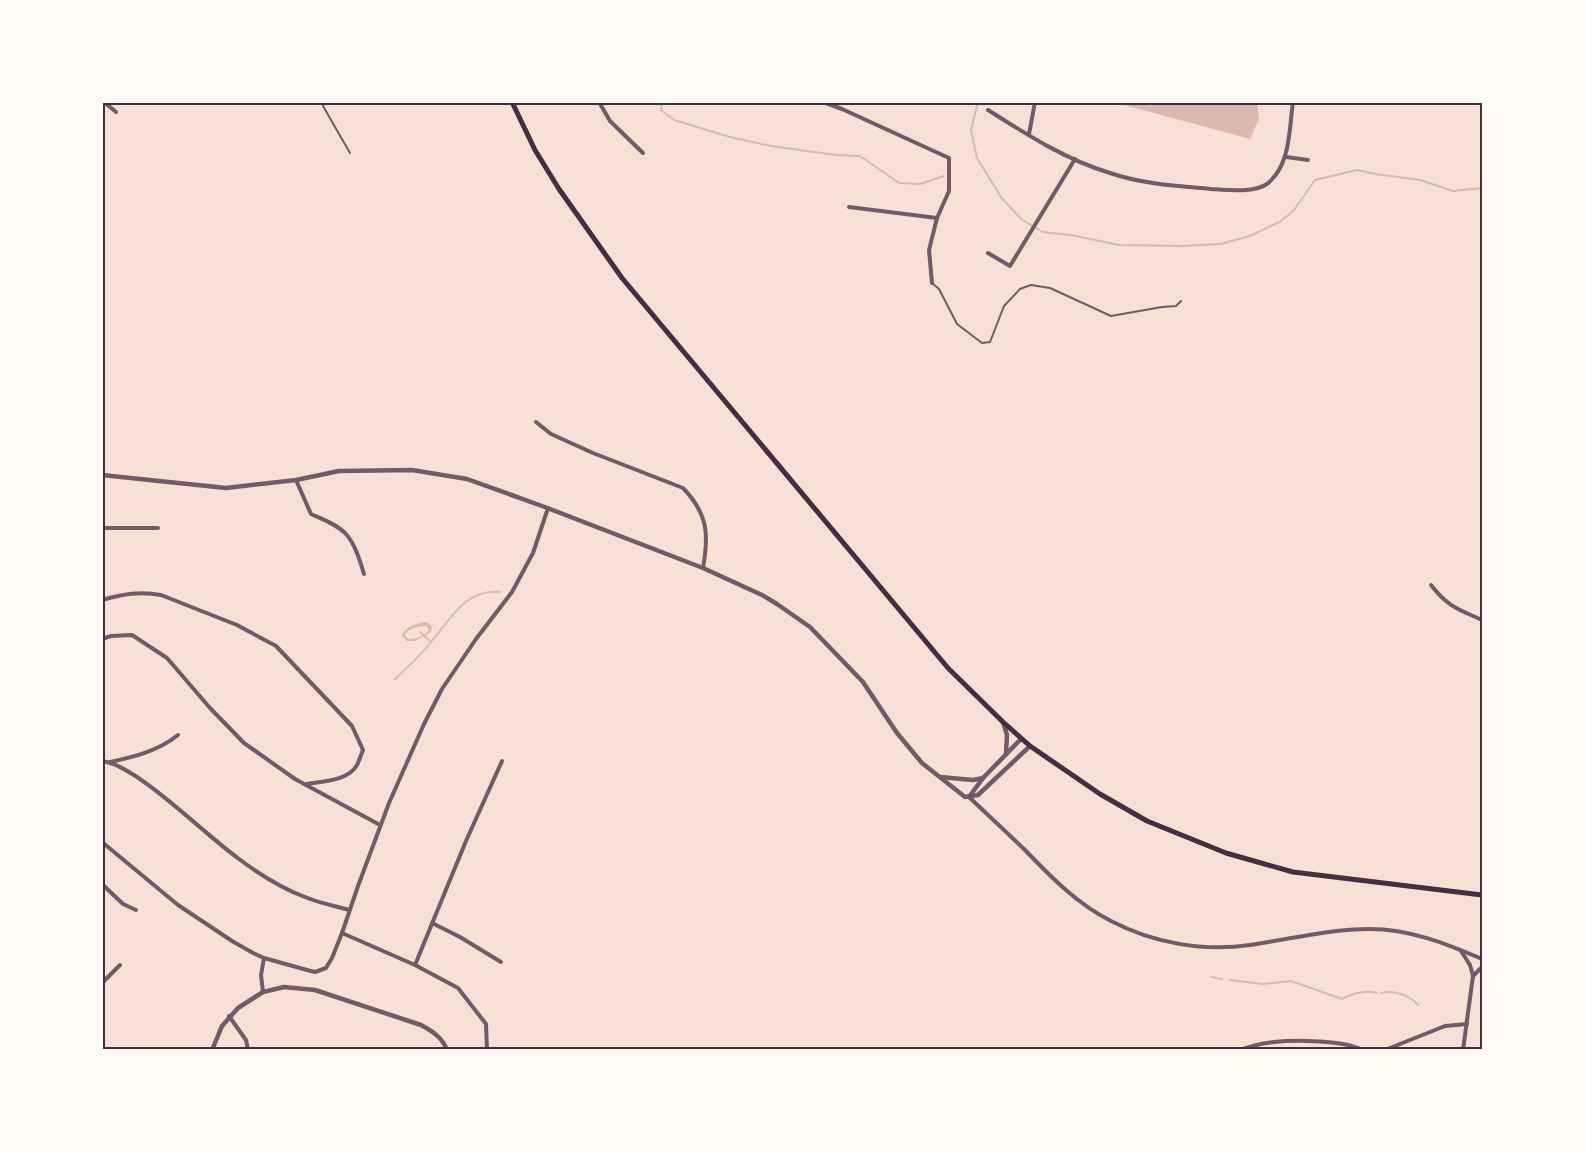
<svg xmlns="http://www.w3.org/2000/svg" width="1585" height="1152" font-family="Georgia,serif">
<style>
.water{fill:#dcb8b0;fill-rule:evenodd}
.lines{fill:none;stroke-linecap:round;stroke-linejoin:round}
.stream{stroke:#dcb8b0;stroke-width:2}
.service{stroke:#755966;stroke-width:2}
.minor{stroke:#755966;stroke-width:4}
.tertiary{stroke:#755966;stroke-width:4.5}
.secondary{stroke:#4a2c40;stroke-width:5}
.neatline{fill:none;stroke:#4a2c40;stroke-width:2}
</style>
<rect width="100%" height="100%" fill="#f7e1d7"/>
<!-- water -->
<g class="water">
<polygon points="1117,103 1257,103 1259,119 1250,139"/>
<path d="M425,622L430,624L432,627L431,632L415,641H407L402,636C405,626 416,624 425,622ZM426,626L429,630C424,636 416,639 408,639L405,635C410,627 417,627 426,626Z"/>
</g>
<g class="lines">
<!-- stream -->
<g class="stream">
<polyline points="662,102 661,110 674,120 730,137 771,146 836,155 860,156 899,183 920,184 944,176"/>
<polyline points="978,102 971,130 977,158 1001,197 1021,219 1043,232 1071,235 1119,245 1181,246 1220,244 1250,236 1281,221 1294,210 1315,180 1357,170 1376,174 1420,180 1453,191 1482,188"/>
<polyline points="420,632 431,642"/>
<path d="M395,679C408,667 420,656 431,642C450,620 466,588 500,592"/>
<polyline points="1211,977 1222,979"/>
<path d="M1230,980L1263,984L1291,981L1342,999C1352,994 1366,990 1377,993"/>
<path d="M1381,993C1393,990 1410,995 1418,1005"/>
</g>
<!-- service -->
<g class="service">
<polyline points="323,102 323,106 350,153"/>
<polyline points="932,283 939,289 957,324 982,343 990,342 1004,306 1020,289 1031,285 1050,288 1111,316 1162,307 1176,306 1181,301"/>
</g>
<!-- minor -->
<g class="minor">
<polyline points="104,102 116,112"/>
<polyline points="599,102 610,121 643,153"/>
<polyline points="823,102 842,109 949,158 949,191 937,218 929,250 932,283"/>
<path d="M988,110C1026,134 1066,160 1110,173C1142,184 1177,186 1211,189C1227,190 1254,193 1267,184C1291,165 1289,129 1293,102"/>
<polyline points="1029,134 1035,102"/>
<polyline points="1286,157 1308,160"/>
<polyline points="849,207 937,218"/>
<polyline points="988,253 1010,266 1075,159"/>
<path d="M536,422L551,434L593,453L683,488C708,514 709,534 703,568"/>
<path d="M296,480L311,514C322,519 337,524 346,534C355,544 360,561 364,574"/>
<polyline points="102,528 158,528"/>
<path d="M1431,585C1448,607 1458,609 1482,620"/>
<path d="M102,600C123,594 140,591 161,595L237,625L276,646L352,726L363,750C361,755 359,761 357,765C348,781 323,781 307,784"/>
<polyline points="102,639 111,636 132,635 167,658 210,708 244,743 295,779 380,825"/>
<path d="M102,761C115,763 126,770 137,777C173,801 204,833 239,859C259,874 281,888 305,897C319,903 335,906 349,910"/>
<path d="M110,762C134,757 158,751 178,735"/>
<path d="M969,797C987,814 1006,832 1024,849C1050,876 1077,904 1111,921C1153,943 1204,952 1250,945C1290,939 1330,929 1370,929C1410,929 1447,944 1482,959"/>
<polyline points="102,842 178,905 232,941 253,953 264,958 307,970 315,972 326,968 332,958 342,933 358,886 389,803 424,724 442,689 476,639 512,592 533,553 548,508"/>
<polyline points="102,884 123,904 136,910"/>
<polyline points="432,923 460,937 501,962"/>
<polyline points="342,933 415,965 458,988 486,1024 487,1050"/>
<polyline points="1461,951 1470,965 1473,976 1463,1050"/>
<polyline points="415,965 466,841 502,761"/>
<polyline points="1473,976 1482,967"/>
<polyline points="102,983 120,965"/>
<polyline points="263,992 261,975 264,958"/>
<polyline points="229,1016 246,1040 248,1050"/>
<path d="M1240,1050C1251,1046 1262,1043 1274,1042C1294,1040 1345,1040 1362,1050"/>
<polyline points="1385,1050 1445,1026 1467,1024"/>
</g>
<!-- tertiary -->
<g class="tertiary">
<polyline points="102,475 226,488 296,480 339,471 412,470 467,479 542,506 703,568 762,595 777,604 810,627 863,682 897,733 922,763 965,797 978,795 1030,746"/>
<polyline points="1003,722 1007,735 1006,754"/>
<polyline points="940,777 973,780 983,778"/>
<polyline points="969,797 983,778 1021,739"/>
<path d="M212,1050L222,1026L238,1008L263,992L284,987L315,990L421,1025C432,1031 442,1037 447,1050"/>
</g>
<!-- secondary -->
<polyline class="secondary" points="512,102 535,150 559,189 622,278 948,668 1003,722 1030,746 1100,794 1147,821 1226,853 1293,872 1482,895"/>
</g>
<!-- border -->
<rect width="1585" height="1152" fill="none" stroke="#fffaf5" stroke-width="208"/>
<rect x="104" y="104" width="1377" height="944" class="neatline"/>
</svg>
